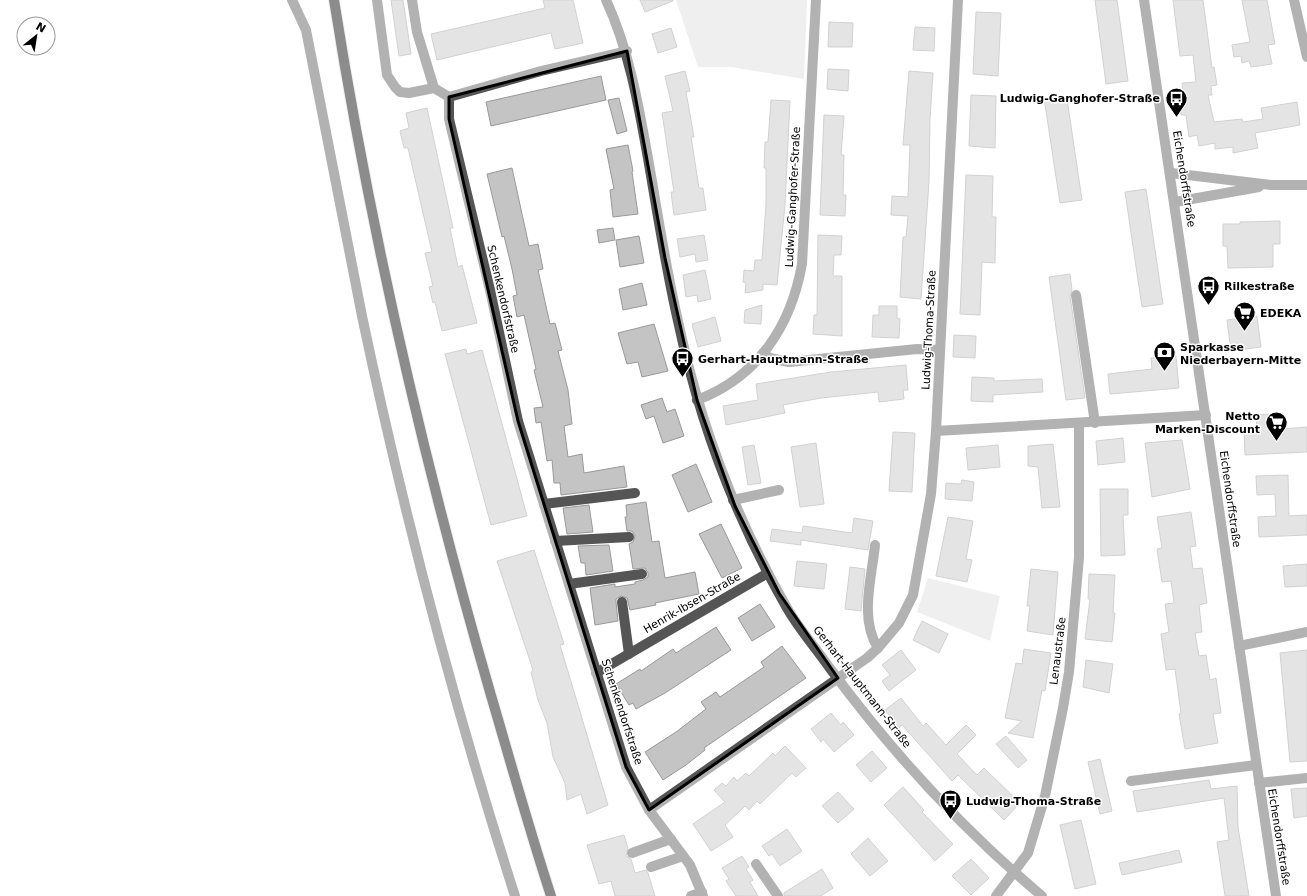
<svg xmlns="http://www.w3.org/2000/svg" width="1307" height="896" font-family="'DejaVu Sans',sans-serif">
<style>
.green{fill:#dcdcdc}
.building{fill:#c4c4c4;stroke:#999}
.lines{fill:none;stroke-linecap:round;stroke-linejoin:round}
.major-casing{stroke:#dbdbdb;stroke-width:12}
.minor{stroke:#555;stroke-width:10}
.major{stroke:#000;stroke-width:10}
.marked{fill:none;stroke:#000;stroke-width:3;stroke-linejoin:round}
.labels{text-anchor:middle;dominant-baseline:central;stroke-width:3;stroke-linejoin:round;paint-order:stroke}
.poi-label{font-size:11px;font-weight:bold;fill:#000;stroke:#fff;text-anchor:start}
.street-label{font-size:11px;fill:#000;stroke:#fff}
</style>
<rect width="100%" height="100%" fill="#fff"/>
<!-- green -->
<g class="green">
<polygon points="676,0 807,0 804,79 731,67 698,67"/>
<polygon points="928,578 1000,596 990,641 917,612"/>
</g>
<!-- building -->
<g class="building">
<polygon points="391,0 403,0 411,54 399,56"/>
<polygon points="543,0 573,0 583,43 555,49 551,33 437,60 431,34 545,8"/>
<polygon points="640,0 673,0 673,1 645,12"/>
<polygon points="1095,0 1117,0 1128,81 1106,84"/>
<polygon points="1173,0 1203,0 1212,68 1214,67 1217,85 1211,86 1212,95 1208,95 1214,122 1242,119 1243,122 1263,119 1261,108 1297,102 1300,125 1255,133 1258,148 1233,153 1233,147 1215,149 1215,143 1199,146 1197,135 1189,137 1186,115 1181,115 1178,94 1183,93 1182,83 1196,82 1193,55 1180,56"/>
<polygon points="1242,0 1267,0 1275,44 1268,45 1272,64 1251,67 1249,61 1242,63 1241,56 1234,57 1232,45 1250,42"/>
<polygon points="976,12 1001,13 998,76 973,74"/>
<polygon points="829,22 853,23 852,47 828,47"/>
<polygon points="915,27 935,28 934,51 913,50"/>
<polygon points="671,28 677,47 658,53 652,34"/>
<polygon points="828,69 849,70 848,91 827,89"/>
<polygon points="685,71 690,91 686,92 694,137 691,137 699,188 703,188 706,210 674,215 671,192 674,192 662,113 673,111 665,76"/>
<polygon points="909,71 933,73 930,119 929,182 921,299 900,297 903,237 906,237 908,216 891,215 892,196 908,197 910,145 903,145"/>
<polygon points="601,76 606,100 491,126 486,102"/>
<polygon points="971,95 996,96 995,148 969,146"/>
<polygon points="619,98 627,131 617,134 608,100"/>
<polygon points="1044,98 1067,99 1082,200 1060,203"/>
<polygon points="771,100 790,101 785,205 777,285 763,284 763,290 745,293 746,283 743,282 744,270 754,271 755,260 762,260 766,204 766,168 764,168 765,142 768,142"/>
<polygon points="427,108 453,228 450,228 458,267 462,265 477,323 442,331 435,302 433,303 429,287 433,286 425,253 432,252 408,148 404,148 400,131 409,128 406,113"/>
<polygon points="824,115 844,116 841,155 844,155 843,195 846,195 845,216 820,215"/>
<polygon points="628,145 633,171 632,172 638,214 613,217 610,190 614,189 606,149"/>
<polygon points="512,168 529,246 538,244 543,269 538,270 550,324 555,323 562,350 558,351 568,390 572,424 564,426 568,457 582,454 584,473 624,466 627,487 561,495 560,483 554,483 552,460 547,461 541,422 536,423 534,408 543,407 534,370 536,369 524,315 517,317 513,296 517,295 512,269 504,236 502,237 487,174"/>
<polygon points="966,175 993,176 992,217 996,217 995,263 982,262 980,315 960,314"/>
<polygon points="1146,189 1163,304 1142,307 1125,192"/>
<polygon points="1280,221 1280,244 1273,244 1273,267 1228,268 1227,246 1223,246 1223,224 1240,224 1240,222"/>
<polygon points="613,228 615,240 599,243 597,230"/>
<polygon points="704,235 708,260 696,262 695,254 680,257 677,239"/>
<polygon points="818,235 842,236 841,255 834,255 833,276 842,276 842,336 813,334 814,315 817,315"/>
<polygon points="639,236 644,263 620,267 616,240"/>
<polygon points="705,270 711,299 698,302 697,295 686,297 683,275"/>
<polygon points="1070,274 1072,290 1070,296 1085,398 1066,400 1049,277"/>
<polygon points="642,283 647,305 623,310 619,289"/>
<polygon points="762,305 761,324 744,323 745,310"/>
<polygon points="879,306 897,306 897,318 900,319 899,338 872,337 873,315 879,315"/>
<polygon points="1257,316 1261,347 1231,351 1227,320"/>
<polygon points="715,317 721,341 698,347 692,324"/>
<polygon points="654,324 668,371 642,377 638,362 627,364 618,333"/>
<polygon points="954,335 976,336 975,358 953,357"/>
<polygon points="466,349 467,354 482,350 527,516 491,525 445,354"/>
<polygon points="1176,356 1179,388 1110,394 1108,374 1152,369 1151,358"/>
<polygon points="906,365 908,390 903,390 904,399 879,402 878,392 821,398 783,405 785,413 726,425 723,406 758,400 756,384 831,372"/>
<polygon points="972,377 994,378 994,381 1042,379 1043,392 993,395 993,402 971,401"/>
<polygon points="662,398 667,412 675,409 684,436 663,443 654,416 646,419 641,405"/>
<polygon points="1269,414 1269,430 1307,427 1307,452 1245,455 1244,431 1257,431 1256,415"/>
<polygon points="893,432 915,433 912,492 889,491"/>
<polygon points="1123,438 1125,462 1098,465 1096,441"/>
<polygon points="1182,440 1190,489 1152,497 1145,443"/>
<polygon points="816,443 824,504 800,507 791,447"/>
<polygon points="1053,444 1060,507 1042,508 1038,467 1028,466 1028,446"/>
<polygon points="754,445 761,483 748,485 742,447"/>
<polygon points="998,445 1000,467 968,470 966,448"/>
<polygon points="696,464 712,502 688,512 672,475"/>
<polygon points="1288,475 1289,516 1307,515 1307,535 1259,537 1258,517 1276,516 1275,494 1257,495 1256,476"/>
<polygon points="962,480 974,482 972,501 945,499 946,483 961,484"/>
<polygon points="1100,489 1128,489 1128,515 1123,515 1125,555 1101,556"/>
<polygon points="646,502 652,542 659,541 665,578 695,572 699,594 655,603 656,605 630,610 627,598 621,596 616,599 616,602 618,621 595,625 590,588 615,584 615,587 635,584 635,582 643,580 648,577 648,573 645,568 633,569 629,544 633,542 635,536 632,531 627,531 625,517 627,517 626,505"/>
<polygon points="589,505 593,532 567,534 563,508"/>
<polygon points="1191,512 1196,546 1190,547 1193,569 1202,568 1207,603 1199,605 1202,632 1195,633 1199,656 1206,655 1210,680 1216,678 1221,713 1213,714 1218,743 1185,749 1179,714 1181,713 1175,669 1166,670 1161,634 1169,632 1165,604 1174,603 1171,581 1162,582 1157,549 1162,548 1157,517"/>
<polygon points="948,517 973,521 966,559 972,560 967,582 936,576"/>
<polygon points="854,518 873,521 868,550 801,540 801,545 770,541 772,529 802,533 803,526 852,533"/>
<polygon points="721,524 742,568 722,578 699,534"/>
<polygon points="609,545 613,571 586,575 585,563 581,563 578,546"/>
<polygon points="534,550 564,644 560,645 608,805 587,814 581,794 567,800 565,783 553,757 547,723 538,700 531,672 533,670 497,561"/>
<polygon points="797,561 827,564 824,589 794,586"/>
<polygon points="1307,564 1307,586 1285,587 1283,566"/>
<polygon points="850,567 865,569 861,611 845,609"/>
<polygon points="1031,569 1058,572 1053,635 1027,631 1030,606 1027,606"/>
<polygon points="1089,574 1115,575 1113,613 1115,613 1112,642 1085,639 1090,599 1088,599"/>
<polygon points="760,604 775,627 752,641 738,618"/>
<polygon points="922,621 948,634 939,653 913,640"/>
<polygon points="716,627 731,650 665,693 636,709 633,703 629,705 616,684 640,669 641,671 673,649 676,653"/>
<polygon points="782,646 806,678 704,748 705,750 686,765 663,780 645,752 676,732 706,709 701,702 716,692 720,697 764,667 761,662"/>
<polygon points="1024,649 1051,653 1045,691 1042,690 1033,738 1008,733 1022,721 1005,718 1016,663 1022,664"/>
<polygon points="901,650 916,670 889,691 882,681 890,675 882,665"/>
<polygon points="1307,650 1307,761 1290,762 1280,653"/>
<polygon points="1086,660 1113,664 1109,693 1083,687"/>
<polygon points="901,698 923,726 926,723 946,745 966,725 976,735 957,754 977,775 984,768 1020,803 1004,820 958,775 952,781 902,725 899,728 885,710"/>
<polygon points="831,713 841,725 843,722 854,735 834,752 823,739 821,742 811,729"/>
<polygon points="1006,736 1027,760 1018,768 996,744"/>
<polygon points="785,746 806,768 796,777 792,773 760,804 757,801 749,810 745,806 725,825 733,837 711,851 693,824 725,802 714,790 722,783 726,786 734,777 737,781 746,773 749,776 773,753 775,756"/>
<polygon points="872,751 887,768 871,782 856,765"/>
<polygon points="1100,759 1112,811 1100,814 1088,762"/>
<polygon points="1209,780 1211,789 1237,786 1238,827 1249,896 1225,896 1217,842 1229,840 1224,798 1137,812 1133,791"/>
<polygon points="903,787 924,810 922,812 953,844 935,861 884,805"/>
<polygon points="1307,788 1307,816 1294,818 1291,789"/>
<polygon points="838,792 854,809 838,823 822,806"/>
<polygon points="1081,820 1096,884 1075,889 1060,825"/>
<polygon points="787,829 802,851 780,866 772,854 769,856 762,846"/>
<polygon points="624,835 628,848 626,856 631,859 635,873 646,870 648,873 655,896 615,896 611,881 599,884 587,845"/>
<polygon points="868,838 888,861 870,876 851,854"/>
<polygon points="1179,850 1182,862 1122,875 1119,863"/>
<polygon points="742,856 749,867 746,869 753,880 750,882 758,896 736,896 726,881 729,879 722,868"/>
<polygon points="971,859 989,878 971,895 952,876"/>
<polygon points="822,869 833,888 821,896 784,896 784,893"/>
</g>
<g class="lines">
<defs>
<path id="major" d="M334,0C371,235 424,463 490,692C510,760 529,829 551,896"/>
</defs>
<!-- major casing -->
<use href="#major" class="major-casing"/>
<!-- minor -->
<g class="minor">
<path d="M292,0L306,30C325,125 343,221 362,316C403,511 454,706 515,896"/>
<polyline points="377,0 387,75 395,87 400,92 409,93 434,88 449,97"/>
<polyline points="412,0 417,32 434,88"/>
<path d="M606,0C630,52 639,108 649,164C658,216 666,269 678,321C699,421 736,519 787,608C799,629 815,647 829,667C891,751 962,829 1042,896"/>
<polyline points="1144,0 1276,896"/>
<polyline points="1294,0 1307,57"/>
<polyline points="627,51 541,71 449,97 449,119 490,290 518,421 626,767 649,810 690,865 703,896"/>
<polyline points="1171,173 1271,185 1307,185"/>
<polyline points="1175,202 1259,187"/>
<polyline points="1076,295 1095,423"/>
<polyline points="763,353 770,358 789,362 917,349 940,350"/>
<path d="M697,400C758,377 791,326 802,264L816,0"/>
<polyline points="936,431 1206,415"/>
<polyline points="733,500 779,490"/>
<polyline points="544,504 635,493"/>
<polyline points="555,541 629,537"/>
<path d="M875,545C872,577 859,619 878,648"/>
<polyline points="569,584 642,574"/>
<polyline points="622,602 629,654"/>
<polyline points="1239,646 1307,632"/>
<polyline points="596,673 768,573"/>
<polyline points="1131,781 1256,765"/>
<polyline points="1259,783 1307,778"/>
<polyline points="649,810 867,658 878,648 899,623 913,595 931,494 936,431 958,0"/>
<polyline points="632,853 671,839"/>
<polyline points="756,864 778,896"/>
<polyline points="651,867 683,856"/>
<polyline points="691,896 702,892"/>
<polyline points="996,896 1028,853 1045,796 1063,708 1069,672 1079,557 1079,423"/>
</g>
<!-- major -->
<use href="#major" class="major"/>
</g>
<!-- marked area -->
<path d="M0 0H1307V896H0ZM627,51L665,258L697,400L735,506L779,593L838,678L649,810L626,767L518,421L449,119V97Z" fill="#fff" fill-opacity=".55" fill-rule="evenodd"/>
<path class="marked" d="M627,51L665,258L697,400L735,506L779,593L838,678L649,810L626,767L518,421L449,119V97Z"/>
<!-- icons -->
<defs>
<symbol id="bus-pin" viewBox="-11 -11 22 30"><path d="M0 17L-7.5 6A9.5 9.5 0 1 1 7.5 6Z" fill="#000" stroke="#fff"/><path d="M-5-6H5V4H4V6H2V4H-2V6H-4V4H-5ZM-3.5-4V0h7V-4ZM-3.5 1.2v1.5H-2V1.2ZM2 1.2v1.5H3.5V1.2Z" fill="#fff"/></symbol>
<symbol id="supermarket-pin" viewBox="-11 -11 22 30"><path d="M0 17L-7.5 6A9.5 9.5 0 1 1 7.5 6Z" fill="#000" stroke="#fff"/><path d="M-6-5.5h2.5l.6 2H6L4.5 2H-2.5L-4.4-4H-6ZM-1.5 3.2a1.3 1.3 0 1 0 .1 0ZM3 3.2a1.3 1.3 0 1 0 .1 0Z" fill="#fff"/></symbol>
<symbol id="bank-pin" viewBox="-11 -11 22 30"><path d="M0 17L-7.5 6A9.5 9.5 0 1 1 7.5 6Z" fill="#000" stroke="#fff"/><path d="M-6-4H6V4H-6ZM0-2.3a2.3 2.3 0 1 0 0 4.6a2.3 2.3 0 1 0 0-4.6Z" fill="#fff"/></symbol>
</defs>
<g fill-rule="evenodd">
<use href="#bus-pin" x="1164" y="86" width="25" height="34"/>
<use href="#bus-pin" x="1196" y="274" width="25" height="34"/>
<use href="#supermarket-pin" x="1232" y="300" width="25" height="34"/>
<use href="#bank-pin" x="1152" y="340" width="25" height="34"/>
<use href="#bus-pin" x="670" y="346" width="25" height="34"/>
<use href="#supermarket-pin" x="1264" y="410" width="25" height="34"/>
<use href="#bus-pin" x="938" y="788" width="25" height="34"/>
</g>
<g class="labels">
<!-- poi labels -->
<g class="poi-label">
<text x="1160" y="98" text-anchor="end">Ludwig-Ganghofer-Straße</text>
<text x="1224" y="286">Rilkestraße</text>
<text x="1260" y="313">EDEKA</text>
<text x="1180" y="347">Sparkasse<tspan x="1180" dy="13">Niederbayern-Mitte</tspan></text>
<text x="698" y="359">Gerhart-Hauptmann-Straße</text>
<text x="1260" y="416" text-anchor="end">Netto<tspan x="1260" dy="13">Marken-Discount</tspan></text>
<text x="966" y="801">Ludwig-Thoma-Straße</text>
</g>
<!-- street labels -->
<g class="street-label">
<text transform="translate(1184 179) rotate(81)">Eichendorffstraße</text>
<text transform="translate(793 197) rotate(-87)">Ludwig-Ganghofer-Straße</text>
<text transform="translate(503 299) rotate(77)">Schenkendorfstraße</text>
<text transform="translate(929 330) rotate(-87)">Ludwig-Thoma-Straße</text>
<text transform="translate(1230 499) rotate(82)">Eichendorffstraße</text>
<text transform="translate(692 603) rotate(-30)">Henrik-Ibsen-Straße</text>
<text transform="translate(1058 651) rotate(-83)">Lenaustraße</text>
<text transform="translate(862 687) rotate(52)">Gerhart-Hauptmann-Straße</text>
<text transform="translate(622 712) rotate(72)">Schenkendorfstraße</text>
<text transform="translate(1279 837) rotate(81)">Eichendorffstraße</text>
</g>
</g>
<!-- north arrow -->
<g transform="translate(36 36) rotate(30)"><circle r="19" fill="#ffffff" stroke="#999999"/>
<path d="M0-3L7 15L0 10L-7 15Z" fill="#000000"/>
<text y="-6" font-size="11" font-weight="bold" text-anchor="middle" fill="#000000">N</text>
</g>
</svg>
